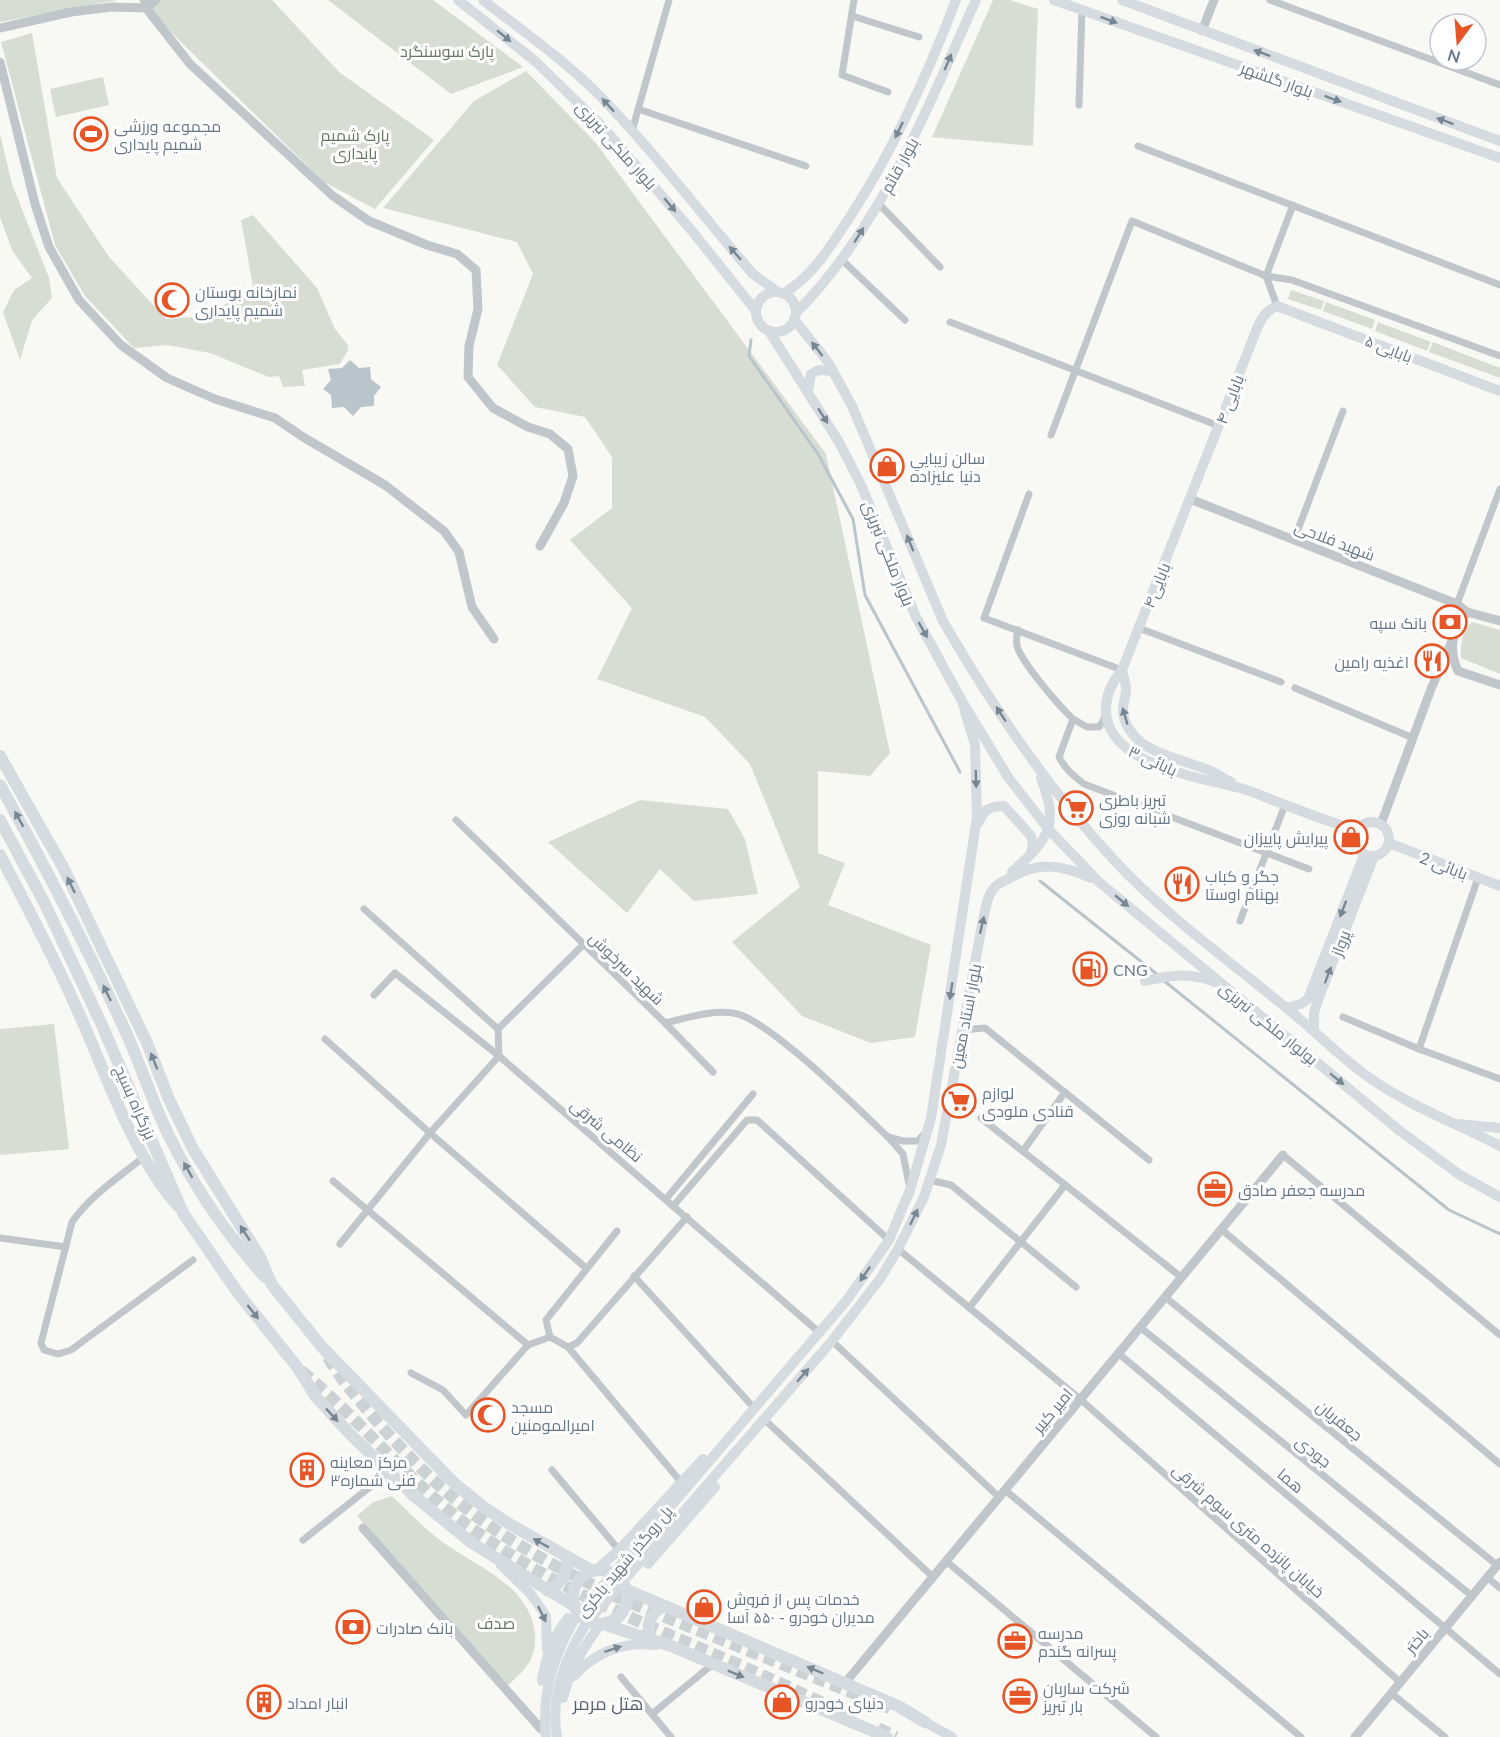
<svg xmlns="http://www.w3.org/2000/svg" width="1500" height="1737" font-family="Lato,Cairo,sans-serif">
<style>
.green{fill:#d8ddd4}
.water{fill:#b9c5ca}
.lines{fill:none;stroke-linecap:round;stroke-linejoin:round}
.stream{stroke:#b9c5ca;stroke-width:3}
.trunk-tunnel{stroke:#ccd2d4;stroke-width:12;stroke-dasharray:12 6;stroke-linecap:butt}
.minor{stroke:#c1c6ca;stroke-width:7}
.tertiary{stroke:#c1c6ca;stroke-width:9}
.secondary{stroke:#d6dbdf;stroke-width:10}
.primary{stroke:#d6dbdf;stroke-width:10}
.trunk{stroke:#d6dbdf;stroke-width:12}
.oneway{fill:#778794}
.labels{text-anchor:middle;dominant-baseline:central;stroke-width:6;stroke-linejoin:round;paint-order:stroke}
.park-label{font-size:16px;fill:#667962;stroke:#fff}
.street-label{font-size:16px;fill:#667887;stroke:#fff}
.poi-label{font-size:16px;fill:#667887;stroke:#fff;text-anchor:start}
.neighbourhood-label{font-size:18px;fill:#55616c;stroke:#fff}
</style>
<rect width="100%" height="100%" fill="#f8f8f5"/>
<!-- green -->
<g class="green">
<polygon points="0,0 118,0 0,22"/>
<polygon points="138,0 272,0 339,72 434,140 375,209 324,182"/>
<polygon points="328,0 433,0 523,67 451,94"/>
<polygon points="993,0 1010,0 1038,9 1033,146 932,137"/>
<polygon points="32,33 57,178 109,257 166,319 207,316 253,286 241,220 253,215 317,288 335,329 348,345 348,350 340,364 302,370 305,386 283,387 279,376 269,377 210,353 167,345 134,348 85,296 55,245 1,42"/>
<polygon points="526,71 595,142 826,454 890,753 870,776 818,771 818,853 845,863 828,905 931,945 915,1037 871,1043 802,1016 732,942 800,887 750,764 705,717 597,679 632,608 570,540 612,508 612,457 585,417 535,407 497,365 533,274 517,242 383,208 474,101"/>
<polygon points="103,77 109,105 56,117 50,89"/>
<polygon points="0,134 12,184 49,278 52,298 32,320 20,360 3,312 14,290 32,278 12,250 0,217"/>
<polygon points="1291,290 1324,301 1321,310 1288,299"/>
<polygon points="1326,302 1375,320 1372,329 1323,311"/>
<polygon points="1378,322 1431,342 1427,351 1375,331"/>
<polygon points="1433,342 1500,368 1500,378 1429,352"/>
<path d="M1472,622L1500,630V674L1461,658C1460,644 1462,632 1472,622Z"/>
<polygon points="640,800 728,809 745,839 758,894 694,901 660,869 627,913 548,842"/>
<polygon points="54,1024 69,1149 0,1155 0,1029"/>
<path d="M392,1496C407,1510 421,1525 436,1537C472,1566 533,1584 535,1637C536,1661 523,1672 507,1686L357,1516L373,1502Z"/>
</g>
<!-- water -->
<polygon class="water" points="350,360 359,368 370,367 371,379 381,387 374,396 374,406 361,407 353,416 344,407 332,408 331,395 323,389 331,380 328,369 342,368"/>
<g class="lines">
<!-- stream -->
<g class="stream">
<polyline points="751,340 749,356 818,454 853,519 865,595 960,772"/>
<polyline points="1040,881 1158,975"/>
<polyline points="1163,980 1449,1210 1500,1234"/>
</g>
<!-- trunk-tunnel -->
<g class="trunk-tunnel">
<path d="M328,1357C341,1380 358,1399 375,1419C402,1450 431,1480 462,1505C509,1543 565,1572 619,1598L890,1708"/>
<path d="M301,1371C363,1421 412,1487 478,1533C556,1588 641,1623 728,1660C772,1679 816,1700 860,1720"/>
<polyline points="878,1728 896,1737"/>
</g>
<!-- minor -->
<g class="minor">
<polyline points="854,0 842,75 888,92"/>
<polyline points="1270,0 1500,85"/>
<polyline points="852,16 919,37"/>
<polyline points="1079,105 1082,10"/>
<polyline points="638,109 806,166"/>
<polyline points="632,131 669,0"/>
<polyline points="1138,146 1500,285"/>
<polyline points="878,203 940,267"/>
<polyline points="842,260 905,320"/>
<polyline points="1277,306 1266,276 1293,205"/>
<polyline points="950,322 1219,426"/>
<polyline points="1051,435 1132,221 1266,276 1292,280 1500,356"/>
<polyline points="1029,494 984,618 1122,670"/>
<polyline points="1294,540 1343,411"/>
<polyline points="1457,604 1500,489"/>
<polyline points="1139,628 1281,682"/>
<path d="M1018,630C1017,636 1015,643 1018,649C1026,667 1058,705 1073,719L1059,757C1065,769 1074,776 1084,784L1309,869"/>
<polyline points="1295,688 1413,738"/>
<polyline points="1073,719 1087,727 1099,727 1103,721 1106,713"/>
<polyline points="456,820 665,1023 713,1072"/>
<polyline points="364,909 498,1029"/>
<polyline points="1240,921 1285,805"/>
<polyline points="374,995 395,973 499,1056 820,1333"/>
<polyline points="1343,1017 1419,1049 1500,1079"/>
<path d="M665,1023C687,1018 710,1010 733,1013C767,1017 859,1110 888,1137"/>
<polyline points="962,1030 985,1028 1149,1160"/>
<polyline points="325,1039 430,1133 586,1268"/>
<polyline points="1419,1049 1478,878"/>
<polyline points="981,1118 1181,1277"/>
<polyline points="1023,1151 1065,1092"/>
<polyline points="1283,1155 1500,1335"/>
<path d="M144,1157C119,1177 91,1195 72,1222L41,1343L44,1350L58,1354L71,1350L193,1260"/>
<polyline points="929,1180 951,1185 1076,1287"/>
<polyline points="333,1181 528,1345 550,1337"/>
<polyline points="909,1184 903,1154 888,1137 903,1141 918,1141 924,1134"/>
<polyline points="666,1199 753,1094"/>
<polyline points="674,1205 747,1120 757,1120 889,1240"/>
<polyline points="1221,1229 1500,1464"/>
<polyline points="617,1231 546,1320 550,1337 568,1347 577,1343 687,1217"/>
<polyline points="0,1238 66,1247"/>
<polyline points="340,1244 430,1133 499,1056 498,1029 583,945"/>
<polyline points="898,1249 1080,1399 1400,1682"/>
<polyline points="634,1276 755,1409"/>
<polyline points="1165,1297 1497,1565"/>
<polyline points="969,1308 1065,1185"/>
<polyline points="1140,1327 1472,1596"/>
<polyline points="832,1341 999,1497"/>
<polyline points="568,1347 681,1482"/>
<polyline points="1118,1353 1500,1674"/>
<polyline points="411,1373 443,1390 466,1415 528,1345"/>
<polyline points="765,1420 933,1577"/>
<polyline points="552,1470 619,1550"/>
<polyline points="1005,1490 1301,1737"/>
<polyline points="303,1540 389,1472"/>
<polyline points="946,1561 1156,1737"/>
<polyline points="1487,1577 1500,1588"/>
<polyline points="621,1677 671,1737"/>
<polyline points="1391,1693 1445,1737"/>
<polyline points="652,1714 713,1664"/>
</g>
<!-- tertiary -->
<g class="tertiary">
<polyline points="145,0 146,8 156,0"/>
<polyline points="0,28 71,12 112,7 146,8 190,64 333,196 369,221 427,245 457,254 476,270 478,309 469,346 468,377 493,408 528,427 550,434 568,449 573,476 564,503 540,546"/>
<polyline points="1202,31 1214,0"/>
<polyline points="0,62 35,204 49,247 79,300 121,345 167,378 215,399 275,418 303,437 385,485 444,531 459,552 472,607 494,639"/>
<polyline points="1190,499 1457,604 1467,612"/>
<path d="M1500,621L1467,612C1452,631 1448,649 1458,671L1500,685"/>
<polyline points="1381,824 1431,689 1452,641"/>
<polyline points="363,1528 541,1729"/>
<polyline points="845,1683 1283,1155"/>
<polyline points="1355,1737 1500,1562"/>
</g>
<!-- secondary -->
<g class="secondary">
<polyline points="1054,0 1500,158"/>
<polyline points="1122,0 1500,141"/>
<path d="M783,294C811,277 826,253 844,226C891,156 926,79 956,0"/>
<path d="M796,313C882,226 926,110 976,0"/>
<path d="M1122,670C1123,676 1126,683 1126,689C1126,701 1120,707 1125,721C1138,755 1182,758 1211,771C1218,774 1224,779 1231,782"/>
<circle cx="1372" cy="839" r="17"/>
<path d="M1357,831C1332,822 1308,814 1283,804C1269,799 1255,792 1240,788C1199,777 1109,765 1106,712C1105,696 1112,682 1122,670L1256,331C1261,319 1265,311 1277,306L1500,391"/>
<polyline points="1389,843 1500,886"/>
<polyline points="1287,1008 1301,1004 1308,999 1364,855"/>
<polyline points="1314,1031 1314,1013 1318,1000 1374,856"/>
<polyline points="1458,1124 1500,1128"/>
</g>
<!-- primary -->
<g class="primary">
<polyline points="458,0 535,61 603,127 692,231 756,311"/>
<path d="M483,0C520,29 560,57 594,90C651,147 700,213 753,274L778,292"/>
<circle cx="776" cy="312" r="20"/>
<path d="M794,319L828,362L852,406L943,621C992,706 1048,789 1115,861C1165,915 1227,959 1284,1006C1312,1028 1338,1055 1367,1076C1407,1105 1456,1123 1500,1146"/>
<polyline points="769,331 839,442 861,485 916,617 962,701 1008,777 1050,831 1099,882 1400,1131 1460,1175 1500,1197"/>
<polyline points="808,392 811,374 819,370 833,371"/>
<path d="M979,822C984,809 990,806 1004,806L1031,836L1033,844L1031,854"/>
<path d="M1012,872C1048,839 1060,827 1041,778"/>
<path d="M1145,981C1171,975 1190,972 1215,982"/>
<polyline points="648,1564 715,1487"/>
<polyline points="501,1565 530,1593 546,1616 547,1649"/>
<polyline points="595,1571 619,1550 703,1459"/>
<path d="M574,1676C595,1652 624,1641 656,1645"/>
<path d="M542,1681C545,1659 554,1636 568,1618"/>
<path d="M563,1698C570,1670 583,1647 601,1624"/>
<polyline points="925,1722 952,1737"/>
<path d="M546,1737C541,1694 554,1654 576,1617L847,1300L889,1240L910,1190L931,1118L977,817L975,745L962,701"/>
<path d="M557,1737C550,1698 565,1657 586,1624L832,1341L880,1279L898,1249L924,1197L941,1145L982,925C985,913 986,895 996,886C999,883 1004,881 1008,879C1038,861 1060,864 1091,878"/>
</g>
<!-- trunk -->
<g class="trunk">
<polyline points="0,756 64,869 147,1043 168,1097 193,1149 260,1257 272,1285 322,1347 454,1483 485,1508 511,1525 593,1571"/>
<path d="M0,785C46,868 89,951 128,1037C142,1069 153,1103 168,1134C193,1185 227,1235 265,1277"/>
<polyline points="0,820 44,902 101,1023 183,1213 238,1293 298,1368 316,1397 351,1435 413,1495 472,1543 574,1606"/>
<path d="M0,855C26,905 53,955 76,1007C105,1070 132,1155 178,1206"/>
<circle cx="600" cy="1597" r="27"/>
<polyline points="625,1589 898,1706 925,1722"/>
<path d="M548,1591C562,1583 568,1573 567,1557"/>
<polyline points="603,1624 671,1646 887,1737"/>
<path d="M650,1638C646,1624 651,1612 664,1606"/>
</g>
</g>
<!-- one-way arrows -->
<defs><path id="oneway-solid" d="M-6-.8H1V-3.2L6.5 0L1 3.2V.8H-6Z" transform="scale(1.5)"/></defs>
<g class="oneway">
<use href="#oneway-solid" transform="translate(1109 20) rotate(20)"/>
<use href="#oneway-solid" transform="translate(504 36) rotate(39)"/>
<use href="#oneway-solid" transform="translate(1262 53) rotate(-160)"/>
<use href="#oneway-solid" transform="translate(948 62) rotate(-67)"/>
<use href="#oneway-solid" transform="translate(1333 99) rotate(20)"/>
<use href="#oneway-solid" transform="translate(608 105) rotate(-133)"/>
<use href="#oneway-solid" transform="translate(1445 121) rotate(-160)"/>
<use href="#oneway-solid" transform="translate(899 130) rotate(116)"/>
<use href="#oneway-solid" transform="translate(670 205) rotate(50)"/>
<use href="#oneway-solid" transform="translate(859 235) rotate(-58)"/>
<use href="#oneway-solid" transform="translate(735 253) rotate(-131)"/>
<use href="#oneway-solid" transform="translate(817 349) rotate(-128)"/>
<use href="#oneway-solid" transform="translate(823 416) rotate(57)"/>
<use href="#oneway-solid" transform="translate(910 543) rotate(-113)"/>
<use href="#oneway-solid" transform="translate(923 630) rotate(61)"/>
<use href="#oneway-solid" transform="translate(1001 714) rotate(-123)"/>
<use href="#oneway-solid" transform="translate(1125 716) rotate(-106)"/>
<use href="#oneway-solid" transform="translate(976 779) rotate(88)"/>
<use href="#oneway-solid" transform="translate(19 819) rotate(-119)"/>
<use href="#oneway-solid" transform="translate(71 885) rotate(-116)"/>
<use href="#oneway-solid" transform="translate(1122 901) rotate(40)"/>
<use href="#oneway-solid" transform="translate(1343 909) rotate(111)"/>
<use href="#oneway-solid" transform="translate(982 925) rotate(-77)"/>
<use href="#oneway-solid" transform="translate(1328 975) rotate(-69)"/>
<use href="#oneway-solid" transform="translate(951 991) rotate(99)"/>
<use href="#oneway-solid" transform="translate(107 993) rotate(-116)"/>
<use href="#oneway-solid" transform="translate(154 1061) rotate(-112)"/>
<use href="#oneway-solid" transform="translate(1337 1079) rotate(39)"/>
<use href="#oneway-solid" transform="translate(188 1170) rotate(-119)"/>
<use href="#oneway-solid" transform="translate(914 1217) rotate(-64)"/>
<use href="#oneway-solid" transform="translate(245 1233) rotate(-123)"/>
<use href="#oneway-solid" transform="translate(865 1274) rotate(125)"/>
<use href="#oneway-solid" transform="translate(253 1312) rotate(52)"/>
<use href="#oneway-solid" transform="translate(803 1375) rotate(-49)"/>
<use href="#oneway-solid" transform="translate(332 1415) rotate(47)"/>
<use href="#oneway-solid" transform="translate(541 1543) rotate(-151)"/>
<use href="#oneway-solid" transform="translate(542 1614) rotate(64)"/>
<use href="#oneway-solid" transform="translate(613 1649) rotate(-18)"/>
<use href="#oneway-solid" transform="translate(815 1670) rotate(-157)"/>
<use href="#oneway-solid" transform="translate(736 1674) rotate(23)"/>
</g>
<!-- icons -->
<defs>
<symbol id="stadium-ring" viewBox="-11 -11 22 22"><circle r="9.5" fill="#fff" stroke="#e75526" stroke-width="1.5"/><path d="M0-5a6.5 5 0 1 0 0 10a6.5 5 0 1 0 0-10ZM-3.5-1.8h7v3.6h-7Z" fill="#e75526"/></symbol>
<symbol id="mosque-ring" viewBox="-11 -11 22 22"><circle r="9.5" fill="#fff" stroke="#e75526" stroke-width="1.5"/><path d="M3.5-4.9A6 6 0 1 0 3.5 4.9A5 5 0 1 1 3.5-4.9Z" fill="#e75526"/></symbol>
<symbol id="shop-ring" viewBox="-11 -11 22 22"><circle r="9.5" fill="#fff" stroke="#e75526" stroke-width="1.5"/><path d="M-5-2.5h2.3a2.7 3.5 0 0 1 5.4 0H5L5.5 6h-11ZM-1.5-2.5h3a1.5 2.3 0 0 0-3 0Z" fill="#e75526"/></symbol>
<symbol id="bank-ring" viewBox="-11 -11 22 22"><circle r="9.5" fill="#fff" stroke="#e75526" stroke-width="1.5"/><path d="M-6-4H6V4H-6ZM0-2.3a2.3 2.3 0 1 0 0 4.6a2.3 2.3 0 1 0 0-4.6Z" fill="#e75526"/></symbol>
<symbol id="restaurant-ring" viewBox="-11 -11 22 22"><circle r="9.5" fill="#fff" stroke="#e75526" stroke-width="1.5"/><path d="M-5-6h1v4h1v-4h1v4h1v-4h1v5L-1.5 .5V6h-2V.5L-5-1ZM5-6V6H3V1.5H1.5Q1.5-4 5-6Z" fill="#e75526"/></symbol>
<symbol id="supermarket-ring" viewBox="-11 -11 22 22"><circle r="9.5" fill="#fff" stroke="#e75526" stroke-width="1.5"/><path d="M-6-5.5h2.5l.6 2H6L4.5 2H-2.5L-4.4-4H-6ZM-1.5 3.2a1.3 1.3 0 1 0 .1 0ZM3 3.2a1.3 1.3 0 1 0 .1 0Z" fill="#e75526"/></symbol>
<symbol id="fuel-ring" viewBox="-11 -11 22 22"><circle r="9.5" fill="#fff" stroke="#e75526" stroke-width="1.5"/><path d="M-5.5-6h7V0h2V4h1.3V-2.5L3-4.5l.8-.8L6-3V5H2.5V1h-1V6h-7ZM-4.2-4.7v3.2H.2V-4.7Z" fill="#e75526"/></symbol>
<symbol id="office-ring" viewBox="-11 -11 22 22"><circle r="9.5" fill="#fff" stroke="#e75526" stroke-width="1.5"/><path d="M-6-3h4V-5.5h4V-3h4V5H-6ZM-1-4.5V-3h2v-1.5ZM-6 0V1H6V0Z" fill="#e75526"/></symbol>
<symbol id="building-ring" viewBox="-11 -11 22 22"><circle r="9.5" fill="#fff" stroke="#e75526" stroke-width="1.5"/><path d="M-4-6H4V6H1V3H-1V6H-4ZM-2.5-4.3h1.7v1.8h-1.7ZM.8-4.3h1.7v1.8H.8ZM-2.5-1h1.7V.8h-1.7ZM.8-1h1.7V.8H.8Z" fill="#e75526"/></symbol>
</defs>
<g fill-rule="evenodd">
<use href="#stadium-ring" x="72" y="115" width="38" height="38"/>
<use href="#mosque-ring" x="153" y="281" width="38" height="38"/>
<use href="#shop-ring" x="868" y="447" width="38" height="38"/>
<use href="#bank-ring" x="1431" y="603" width="38" height="38"/>
<use href="#restaurant-ring" x="1413" y="642" width="38" height="38"/>
<use href="#supermarket-ring" x="1057" y="789" width="38" height="38"/>
<use href="#shop-ring" x="1332" y="818" width="38" height="38"/>
<use href="#restaurant-ring" x="1163" y="865" width="38" height="38"/>
<use href="#fuel-ring" x="1071" y="950" width="38" height="38"/>
<use href="#supermarket-ring" x="940" y="1082" width="38" height="38"/>
<use href="#office-ring" x="1196" y="1170" width="38" height="38"/>
<use href="#mosque-ring" x="469" y="1396" width="38" height="38"/>
<use href="#building-ring" x="288" y="1451" width="38" height="38"/>
<use href="#shop-ring" x="685" y="1588" width="38" height="38"/>
<use href="#bank-ring" x="334" y="1608" width="38" height="38"/>
<use href="#office-ring" x="996" y="1622" width="38" height="38"/>
<use href="#office-ring" x="1001" y="1677" width="38" height="38"/>
<use href="#building-ring" x="245" y="1683" width="38" height="38"/>
<use href="#shop-ring" x="763" y="1683" width="38" height="38"/>
</g>
<g class="labels">
<!-- park labels -->
<g class="park-label">
<text x="447" y="50">پارک سوسنگرد</text>
<text x="355" y="134">پارک شمیم<tspan x="355" dy="18">پایداری</tspan></text>
<text x="496" y="1622">صدف</text>
</g>
<!-- street labels -->
<g class="street-label">
<text transform="translate(1277 79) rotate(20)">بلوار گلشهر</text>
<text transform="translate(617 145) rotate(48)">بلوار ملکى تبریزى</text>
<text transform="translate(899 165) rotate(-61)">بلوار قائم</text>
<text transform="translate(1389 348) rotate(21)">۵ بابایی</text>
<text transform="translate(1229 399) rotate(-69)">بابایی ۴</text>
<text transform="translate(1335 540) rotate(21)">شهید فلاحی</text>
<text transform="translate(889 553) rotate(68)">بلوار ملکى تبریزى</text>
<text transform="translate(1156 585) rotate(-68)">بابایی۴</text>
<text transform="translate(1153 760) rotate(24)">بابائی ۳</text>
<text transform="translate(1444 865) rotate(21)">بابائی 2</text>
<text transform="translate(1340 943) rotate(-69)">پرواز</text>
<text transform="translate(627 968) rotate(44)">شهید سرخوش</text>
<text transform="translate(965 1016) rotate(-79)">بلوار استاد معین</text>
<text transform="translate(1269 1023) rotate(39)">بولوار ملکی تبریزی</text>
<text transform="translate(136 1102) rotate(66)">بزرگراه بسیج</text>
<text transform="translate(607 1130) rotate(40)">نظامی شرقی</text>
<text transform="translate(1052 1410) rotate(-50)">امیر کبیر</text>
<text transform="translate(1340 1420) rotate(39)">جعفریان</text>
<text transform="translate(1314 1451) rotate(39)">جودی</text>
<text transform="translate(1291 1480) rotate(40)">هما</text>
<text transform="translate(1249 1530) rotate(41)">خیابان پانزده متری سوم شرقی</text>
<text transform="translate(624 1561) rotate(-50)">پل روگذر شهید باکری</text>
<text transform="translate(1416 1640) rotate(-50)">باختر</text>
</g>
<!-- poi labels -->
<g class="poi-label">
<text x="114" y="125">مجموعه ورزشی<tspan x="114" dy="18">شمیم پایداری</tspan></text>
<text x="195" y="291">نمازخانه بوستان<tspan x="195" dy="18">شمیم پایداری</tspan></text>
<text x="910" y="457">سالن زيبايي<tspan x="910" dy="18">دنيا عليزاده</tspan></text>
<text x="1427" y="622" text-anchor="end">بانک سپه</text>
<text x="1409" y="661" text-anchor="end">اغذیه رامین</text>
<text x="1099" y="799">تبریز باطری<tspan x="1099" dy="18">شبانه روزی</tspan></text>
<text x="1328" y="837" text-anchor="end">پیرایش پاییزان</text>
<text x="1205" y="875">جگر و کباب<tspan x="1205" dy="18">بهنام اوستا</tspan></text>
<text x="1113" y="969">CNG</text>
<text x="982" y="1092">لوازم<tspan x="982" dy="18">قنادی ملودی</tspan></text>
<text x="1238" y="1189">مدرسه جعفر صادق</text>
<text x="511" y="1406">مسجد<tspan x="511" dy="18">امیرالمومنین</tspan></text>
<text x="330" y="1461">مرکز معاینه<tspan x="330" dy="18">فنی شماره۳</tspan></text>
<text x="727" y="1598">خدمات پس از فروش<tspan x="727" dy="18">مدیران خودرو - ۵۵۰ آسا</tspan></text>
<text x="376" y="1627">بانک صادرات</text>
<text x="1038" y="1632">مدرسه<tspan x="1038" dy="18">پسرانه گندم</tspan></text>
<text x="1043" y="1687">شرکت ساربان<tspan x="1043" dy="18">بار تبریز</tspan></text>
<text x="287" y="1702">انبار امداد</text>
<text x="805" y="1702">دنیای خودرو</text>
</g>
<!-- neighbourhood labels -->
<g class="neighbourhood-label">
<text x="608" y="1703">هتل مرمر</text>
</g>
</g>
<!-- north arrow -->
<g transform="translate(1458 42) rotate(196)"><circle r="28" fill="#ffffff" stroke="#c2c9cf" stroke-width="1.5"/>
<path d="M0-4.5L10 22L0 15L-10 22Z" fill="#e75526"/>
<text y="-9" font-size="16" font-weight="bold" text-anchor="middle" fill="#667887">N</text>
</g>
</svg>
